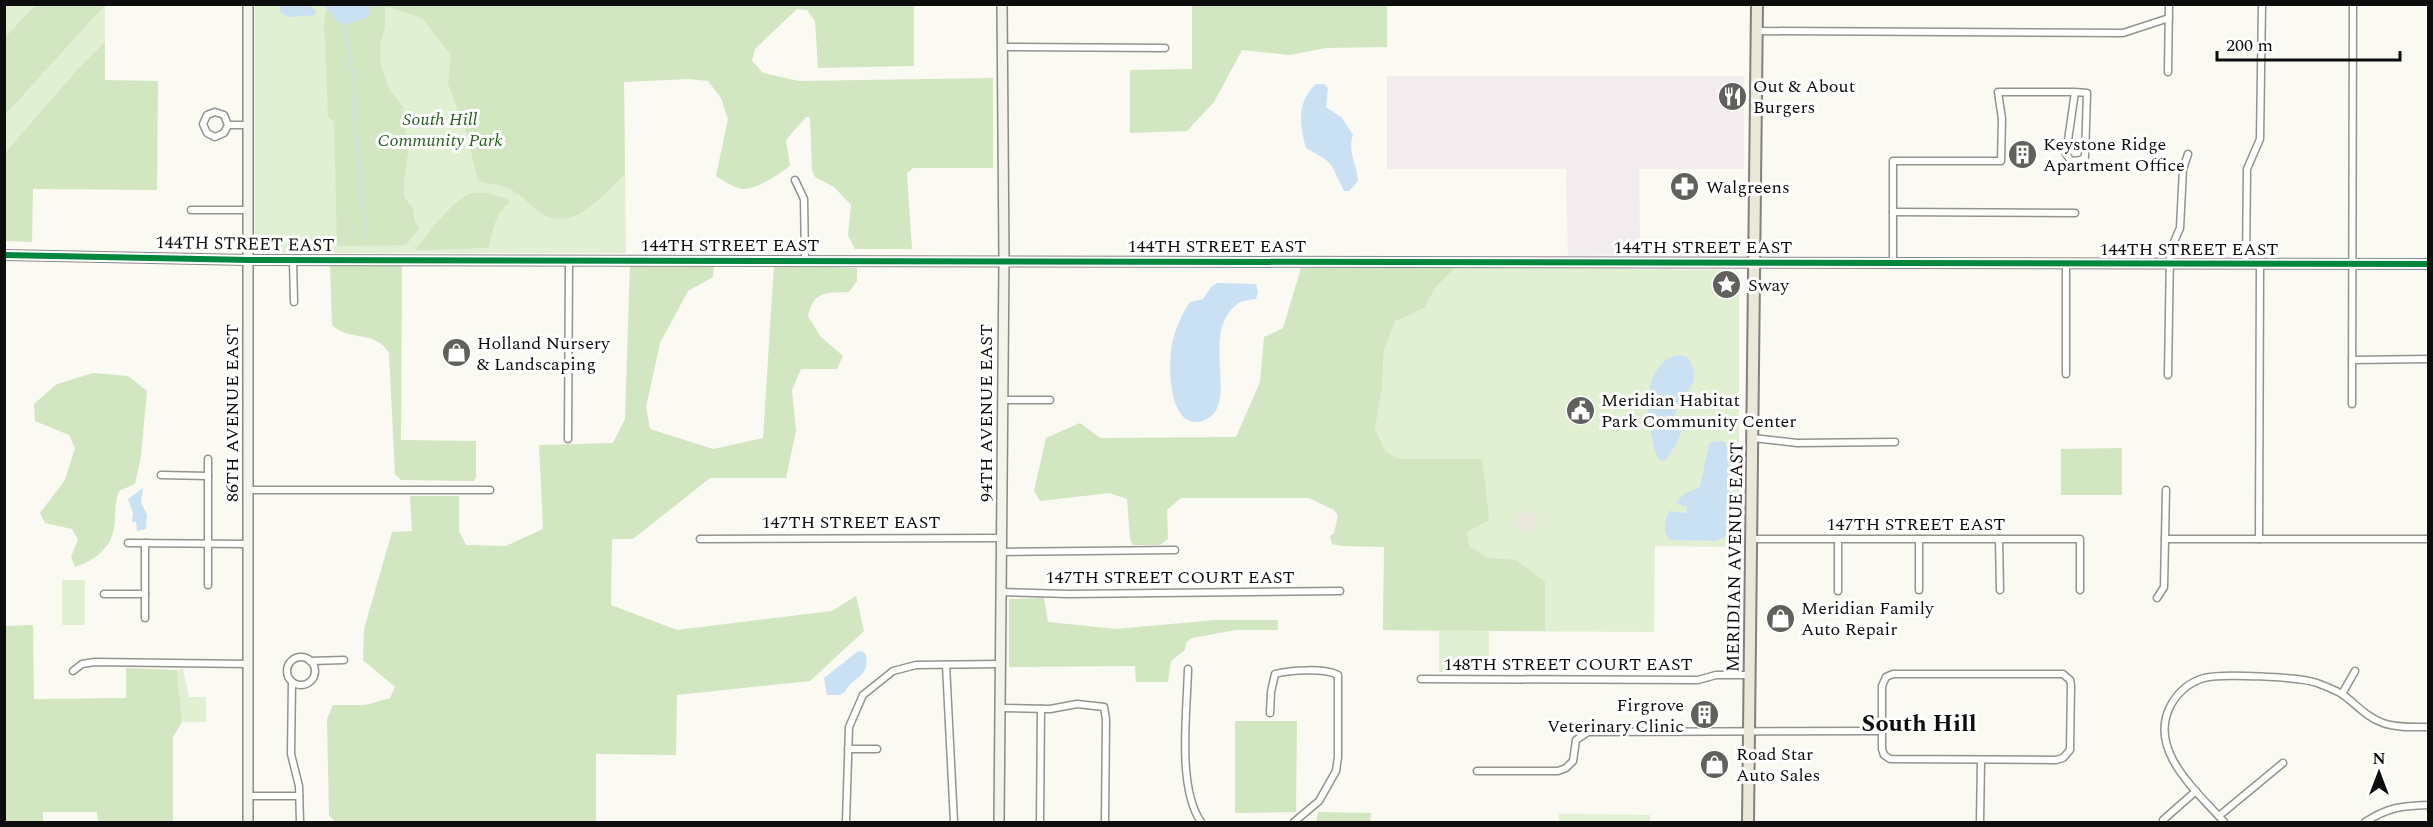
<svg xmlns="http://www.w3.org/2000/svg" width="2433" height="827" font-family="Spectral,serif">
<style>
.industrial{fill:#f2ecee}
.green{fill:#e1efd3}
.forest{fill:#d1e6c1}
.plaza{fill:#eae8dd}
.water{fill:#cae0f3}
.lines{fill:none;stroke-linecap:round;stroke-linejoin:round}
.stream{stroke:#cae0f3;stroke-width:1.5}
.street-casing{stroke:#949390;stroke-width:9}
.secondary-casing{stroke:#8a8a87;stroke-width:12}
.primary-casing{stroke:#81817d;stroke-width:14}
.street{stroke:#fefefd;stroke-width:6}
.secondary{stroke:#f4f4ea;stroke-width:9}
.primary{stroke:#ebe8d9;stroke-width:10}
.cycleway-casing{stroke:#fff;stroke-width:10}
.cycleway{stroke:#00873e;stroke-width:6}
.labels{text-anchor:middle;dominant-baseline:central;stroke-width:6;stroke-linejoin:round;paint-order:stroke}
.poi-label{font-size:18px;fill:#0d0d0d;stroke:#fff;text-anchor:start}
.park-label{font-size:18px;font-style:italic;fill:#286120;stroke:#fff}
.street-label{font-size:18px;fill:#0d0d0d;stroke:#fff}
.district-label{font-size:24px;font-weight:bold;fill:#0d0d0d;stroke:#fff}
</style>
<rect width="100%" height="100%" fill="#faf9f2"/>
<!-- industrial -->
<polygon class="industrial" points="1387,76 1744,76 1744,169 1639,169 1640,255 1568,256 1566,169 1387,169"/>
<!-- green -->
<g class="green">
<polygon points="5,5 37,5 5,37"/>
<polygon points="105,5 105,42 77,70 5,153 5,115"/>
<polygon points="255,5 623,5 626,253 255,253"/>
<polygon points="1455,268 1730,270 1739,274 1739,547 1655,546 1654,632 1489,631 1489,672 1439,672 1439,631 1383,630 1386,452 1375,429 1382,389 1384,350 1395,320 1424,308 1436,287"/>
<rect x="62" y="580" width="23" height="45"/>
<polygon points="183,669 189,697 206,697 206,722 182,722 177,670"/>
<polygon points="1559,814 1650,815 1650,822 1559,822"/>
</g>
<!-- forest -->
<g class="forest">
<polygon points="37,4 105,5 5,115 5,37"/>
<path d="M370,4L914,5V66L818,68L815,21L807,10L797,9L755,49L752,61L763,73L799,81L993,78V168H913L907,173L912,249H855L848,235L851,205L834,187L815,177L812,170L810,117H806L786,140L790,165C783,173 754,190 743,189C734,188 724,181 716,176L728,119L721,98L708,81L689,79L624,82L625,174C604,193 574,233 543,214C530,206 520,192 505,187C497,183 487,184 478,181L466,130L448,84L451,55L422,18L385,6V28L380,45L381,65L389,89L403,107L408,152L404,180V197L413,209L414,219L419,228L406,245L337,246L334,122L328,116L324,23L326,9L338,22L369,14Z"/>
<polygon points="1192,5 1387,5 1387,47 1326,48 1290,55 1242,50 1214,102 1187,131 1130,133 1130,70 1192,69"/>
<polygon points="105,42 105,80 158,81 157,190 33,189 32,242 6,241 5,153 77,70"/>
<path d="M488,193L508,199L509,203C495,215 493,228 489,246L486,248L416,250C425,236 454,200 469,194C475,192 482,193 488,193Z"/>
<path d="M630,264L714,265L713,277L688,291L660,343L646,407L650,429L713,449L763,438L774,265L857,268V281L849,292C827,293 814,290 808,316L820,336L843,356L837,369H801L792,390L796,431L786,478H710L633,539H612L611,605L677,630L832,611L856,596L864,631L810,681L677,695L676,755L596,754V822H335L329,815L327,719L333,705H365L390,698L395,687L363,660L364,629L392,532L412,531L410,496H459V531L466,545L506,546L543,529L539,445L613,443L625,419Z"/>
<path d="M330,266H402L401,440L476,441V477L474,481L401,480L395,474L389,353C375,329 349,342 332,325Z"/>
<polygon points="1301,268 1455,268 1436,287 1424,308 1395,321 1384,350 1382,389 1375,429 1386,452 1400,459 1482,459 1489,517 1488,521 1467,532 1469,546 1488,558 1516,560 1545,582 1545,631 1383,630 1384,547 1342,546 1332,544 1330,536 1334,533 1338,516 1334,510 1309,498 1181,498 1167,510 1168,539 1160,545 1133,545 1130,539 1127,499 1110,493 1040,501 1034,491 1046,438 1080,423 1100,438 1236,437 1260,382 1264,337 1283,328"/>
<path d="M93,373L128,376L147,391L141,456L135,484L119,491C113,505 117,519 113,533C107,552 92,561 75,567L71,557L78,540L72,529L45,523L40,513L65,480L75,448L69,435L35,421L34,404L57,384Z"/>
<polygon points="2122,448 2122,495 2061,495 2061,449"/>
<polygon points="1044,598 1048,622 1116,629 1215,620 1278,620 1278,630 1236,630 1192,638 1186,642 1185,650 1171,661 1168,682 1136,682 1135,666 1009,667 1009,599"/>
<polygon points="33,625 34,699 126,698 126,668 177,670 182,722 173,737 173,822 98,822 97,812 43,812 43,822 5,822 5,626"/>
<polygon points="1235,721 1297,721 1296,812 1235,813"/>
<polygon points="1318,812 1371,813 1370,822 1316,822"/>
</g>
<!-- plaza -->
<polygon class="plaza" points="1528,511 1539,517 1533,533 1520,529 1514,521 1516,516"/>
<!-- water -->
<g class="water">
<polygon points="280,5 309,5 316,11 316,15 288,17 280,12"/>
<polygon points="324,5 370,5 369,14 366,18 346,24 338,22"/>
<path d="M1316,84H1324L1328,88L1326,107L1342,118L1353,135C1347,151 1357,164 1358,181L1349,191H1344L1332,166L1325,159L1306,148C1300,125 1296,102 1316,84Z"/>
<path d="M1217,283L1256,284L1258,292L1256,299C1250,300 1244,300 1239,303C1196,331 1244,409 1202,421C1168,430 1168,364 1172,344C1175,330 1182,313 1190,302L1203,299L1211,287Z"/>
<path d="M1677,355L1687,357C1708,384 1675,397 1674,421C1676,424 1679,426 1681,429C1683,435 1668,458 1663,462C1655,457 1654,447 1652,437C1646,411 1644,364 1677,355Z"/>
<path d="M1724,441L1729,450V516L1726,536L1716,541L1670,540C1662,533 1665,520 1669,511L1686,513L1687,507L1676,503L1684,494L1700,487L1709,444L1712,442Z"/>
<polygon points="143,488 141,502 147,515 146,529 137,531 136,522 132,522 133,513 128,499"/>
<path d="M862,651L866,655C870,679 852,676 845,692L840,695H827L824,678L857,652Z"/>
</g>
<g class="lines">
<!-- stream -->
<polyline class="stream" points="343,23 353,75 356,141 366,237"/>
<defs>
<g id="street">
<polyline points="1756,31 2123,33 2169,18"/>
<polyline points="1003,47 1165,48"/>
<polyline points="2168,72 2169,4"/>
<polyline points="228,125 224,115 215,112 207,115 203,124 207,133 215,137 224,133 228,125 248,125"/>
<polyline points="795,180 804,199 805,260"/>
<polyline points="191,210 249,210"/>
<polyline points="1893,212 2075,213"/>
<polyline points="293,260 294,302"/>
<polyline points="1893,263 1893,161 2001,161 2002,119 1998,92 2075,92 2087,93 2085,157 2081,160 2071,161 2066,154 2075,92"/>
<polyline points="2246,264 2247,169 2260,139 2262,4"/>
<polyline points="2352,360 2428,359"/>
<polyline points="2066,374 2066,263"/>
<polyline points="2168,375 2170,251 2180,228 2183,169 2188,154"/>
<polyline points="1002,400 1050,400"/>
<polyline points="2352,404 2353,4"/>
<polyline points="1753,438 1797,443 1895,442"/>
<polyline points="568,439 569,260"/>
<polyline points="208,459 208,585"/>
<polyline points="161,475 208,476"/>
<polyline points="248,490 490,490"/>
<polyline points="700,539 1001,538"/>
<polyline points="1751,539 2080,539 2080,590"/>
<polyline points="1838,539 1838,591"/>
<polyline points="1999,539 2000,590"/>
<polyline points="2165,539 2428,539"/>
<polyline points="2259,539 2260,264"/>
<polyline points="128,543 248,544"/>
<polyline points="1001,552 1175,550"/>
<polyline points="1919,590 1919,539"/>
<polyline points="1000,592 1069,594 1340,591"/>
<polyline points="104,594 145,594"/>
<polyline points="2157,598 2164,587 2166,490"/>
<polyline points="145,618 145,543"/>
<circle cx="301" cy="671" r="14"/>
<polyline points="310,661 344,660"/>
<polyline points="946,665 954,822"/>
<path d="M1188,669C1187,713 1177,787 1201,822"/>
<polyline points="73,671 82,664 95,662 248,664"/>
<polygon points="1893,674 2063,674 2070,680 2071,685 2070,750 2063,758 2056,760 1890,759 1884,755 1882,749 1882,686 1886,677"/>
<polyline points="1421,679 1698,680 1716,675 1750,675"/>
<polyline points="292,682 291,754 299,786 300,822"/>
<polyline points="2342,694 2355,671"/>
<polyline points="1000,708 1050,709 1077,704 1104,707 1106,719 1105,822"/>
<path d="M1270,713L1271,692L1275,674C1290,670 1325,668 1338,675V757L1336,771L1319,801L1294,822"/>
<polyline points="848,749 877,749"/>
<polyline points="1477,771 1558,771 1566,768 1573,761 1576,740 1588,732 1881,731"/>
<polyline points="248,796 299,796"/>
<polyline points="2219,816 2283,763"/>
<polyline points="2163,820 2196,791"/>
<polyline points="846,822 849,727 863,695 893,671 916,665 1000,664"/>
<polyline points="1040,822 1041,709"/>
<polyline points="1980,822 1981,760"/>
<path d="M2224,822C2197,791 2145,749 2172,703C2180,690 2190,682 2204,678C2221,673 2300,677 2317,683C2325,686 2335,690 2342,694C2356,704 2366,717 2383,723C2397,728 2414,727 2428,727"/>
<path d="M2365,822C2389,807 2401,806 2428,805"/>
</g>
<g id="secondary">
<polyline points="248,4 248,822"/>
<polyline points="4,255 249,260 2428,264"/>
<polyline points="999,822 1004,260 1002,4"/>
</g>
<polyline id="primary" points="1748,822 1757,4"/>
</defs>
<!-- street casing -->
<use href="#street" class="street-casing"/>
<!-- secondary casing -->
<use href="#secondary" class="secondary-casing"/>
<!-- primary casing -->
<use href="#primary" class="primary-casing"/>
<!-- street -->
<use href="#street" class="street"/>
<!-- secondary -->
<use href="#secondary" class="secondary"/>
<!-- primary -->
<use href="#primary" class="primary"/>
<defs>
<polyline id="cycleway" points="4,255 249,260 2428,264"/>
</defs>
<!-- cycleway casing -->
<use href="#cycleway" class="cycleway-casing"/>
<!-- cycleway -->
<use href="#cycleway" class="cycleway"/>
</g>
<!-- icons -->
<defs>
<symbol id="restaurant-disc" viewBox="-11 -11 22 22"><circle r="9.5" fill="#60605d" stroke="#fff"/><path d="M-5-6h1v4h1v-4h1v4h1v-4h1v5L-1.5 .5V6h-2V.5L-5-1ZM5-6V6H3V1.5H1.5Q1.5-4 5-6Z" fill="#fff"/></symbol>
<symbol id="building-disc" viewBox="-11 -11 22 22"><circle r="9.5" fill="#60605d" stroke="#fff"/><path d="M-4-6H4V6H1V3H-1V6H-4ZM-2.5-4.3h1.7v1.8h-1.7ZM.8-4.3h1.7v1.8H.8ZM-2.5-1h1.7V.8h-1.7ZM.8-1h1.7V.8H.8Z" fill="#fff"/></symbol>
<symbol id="pharmacy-disc" viewBox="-11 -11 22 22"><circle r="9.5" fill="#60605d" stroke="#fff"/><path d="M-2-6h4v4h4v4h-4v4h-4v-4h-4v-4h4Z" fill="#fff"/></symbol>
<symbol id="sight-disc" viewBox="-11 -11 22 22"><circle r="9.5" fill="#60605d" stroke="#fff"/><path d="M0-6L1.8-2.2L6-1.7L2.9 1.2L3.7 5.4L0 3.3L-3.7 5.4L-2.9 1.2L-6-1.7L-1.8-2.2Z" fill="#fff"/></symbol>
<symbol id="shop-disc" viewBox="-11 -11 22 22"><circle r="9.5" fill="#60605d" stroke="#fff"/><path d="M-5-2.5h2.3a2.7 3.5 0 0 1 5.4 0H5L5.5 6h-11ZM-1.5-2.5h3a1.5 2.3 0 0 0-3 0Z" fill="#fff"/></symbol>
<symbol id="civic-disc" viewBox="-11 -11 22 22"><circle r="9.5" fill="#60605d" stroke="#fff"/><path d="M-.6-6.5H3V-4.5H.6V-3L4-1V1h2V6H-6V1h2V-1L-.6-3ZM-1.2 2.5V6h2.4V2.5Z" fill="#fff"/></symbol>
</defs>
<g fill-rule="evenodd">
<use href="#restaurant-disc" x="1716" y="80" width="33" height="33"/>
<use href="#building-disc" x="2006" y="138" width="33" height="33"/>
<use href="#pharmacy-disc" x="1668" y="170" width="33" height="33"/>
<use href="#sight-disc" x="1710" y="268" width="33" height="33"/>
<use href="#shop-disc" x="440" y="336" width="33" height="33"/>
<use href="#civic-disc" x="1564" y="394" width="33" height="33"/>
<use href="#shop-disc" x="1764" y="602" width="33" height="33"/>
<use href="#building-disc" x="1688" y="698" width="33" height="33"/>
<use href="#shop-disc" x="1698" y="748" width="33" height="33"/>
</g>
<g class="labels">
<!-- poi labels -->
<g class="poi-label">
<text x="1753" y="86">Out &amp; About<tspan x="1753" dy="21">Burgers</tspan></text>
<text x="2043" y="144">Keystone Ridge<tspan x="2043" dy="21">Apartment Office</tspan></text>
<text x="1706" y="187">Walgreens</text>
<text x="1748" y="285">Sway</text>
<text x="477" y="343">Holland Nursery<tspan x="477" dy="21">&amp; Landscaping</tspan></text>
<text x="1601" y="400">Meridian Habitat<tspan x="1601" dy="21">Park Community Center</tspan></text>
<text x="1801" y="608">Meridian Family<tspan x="1801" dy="21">Auto Repair</tspan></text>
<text x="1684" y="705" text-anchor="end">Firgrove<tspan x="1684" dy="21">Veterinary Clinic</tspan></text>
<text x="1736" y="754">Road Star<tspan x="1736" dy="21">Auto Sales</tspan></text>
</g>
<!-- park labels -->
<g class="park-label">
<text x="440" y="119">South Hill<tspan x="440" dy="21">Community Park</tspan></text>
</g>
<!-- street labels -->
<g class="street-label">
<text transform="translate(245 244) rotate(1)">144TH STREET EAST</text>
<text x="730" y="245">144TH STREET EAST</text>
<text x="1217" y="246">144TH STREET EAST</text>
<text x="1703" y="247">144TH STREET EAST</text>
<text x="2189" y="249">144TH STREET EAST</text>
<text transform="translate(232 413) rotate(-90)">86TH AVENUE EAST</text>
<text transform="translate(986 413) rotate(-90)">94TH AVENUE EAST</text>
<text x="851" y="522">147TH STREET EAST</text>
<text x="1916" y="524">147TH STREET EAST</text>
<text transform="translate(1735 557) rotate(-89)">MERIDIAN AVENUE EAST</text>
<text x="1170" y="577">147TH STREET COURT EAST</text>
<text x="1568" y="664">148TH STREET COURT EAST</text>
</g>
<!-- district labels -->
<g class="district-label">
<text x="1919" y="724">South Hill</text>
</g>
</g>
<!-- border -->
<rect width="2433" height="827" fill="none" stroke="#0d0d0d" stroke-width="12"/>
<!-- north arrow -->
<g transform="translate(2379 773)" stroke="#ffffff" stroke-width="4.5" paint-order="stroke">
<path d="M0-4.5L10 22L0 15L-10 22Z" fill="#0d0d0d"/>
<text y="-9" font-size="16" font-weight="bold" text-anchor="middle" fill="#0d0d0d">N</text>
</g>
<!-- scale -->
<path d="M2217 51v9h183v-9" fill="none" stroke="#0d0d0d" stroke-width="3"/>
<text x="2226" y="51" font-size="18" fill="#0d0d0d" stroke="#ffffff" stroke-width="4.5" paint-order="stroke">200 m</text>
</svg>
